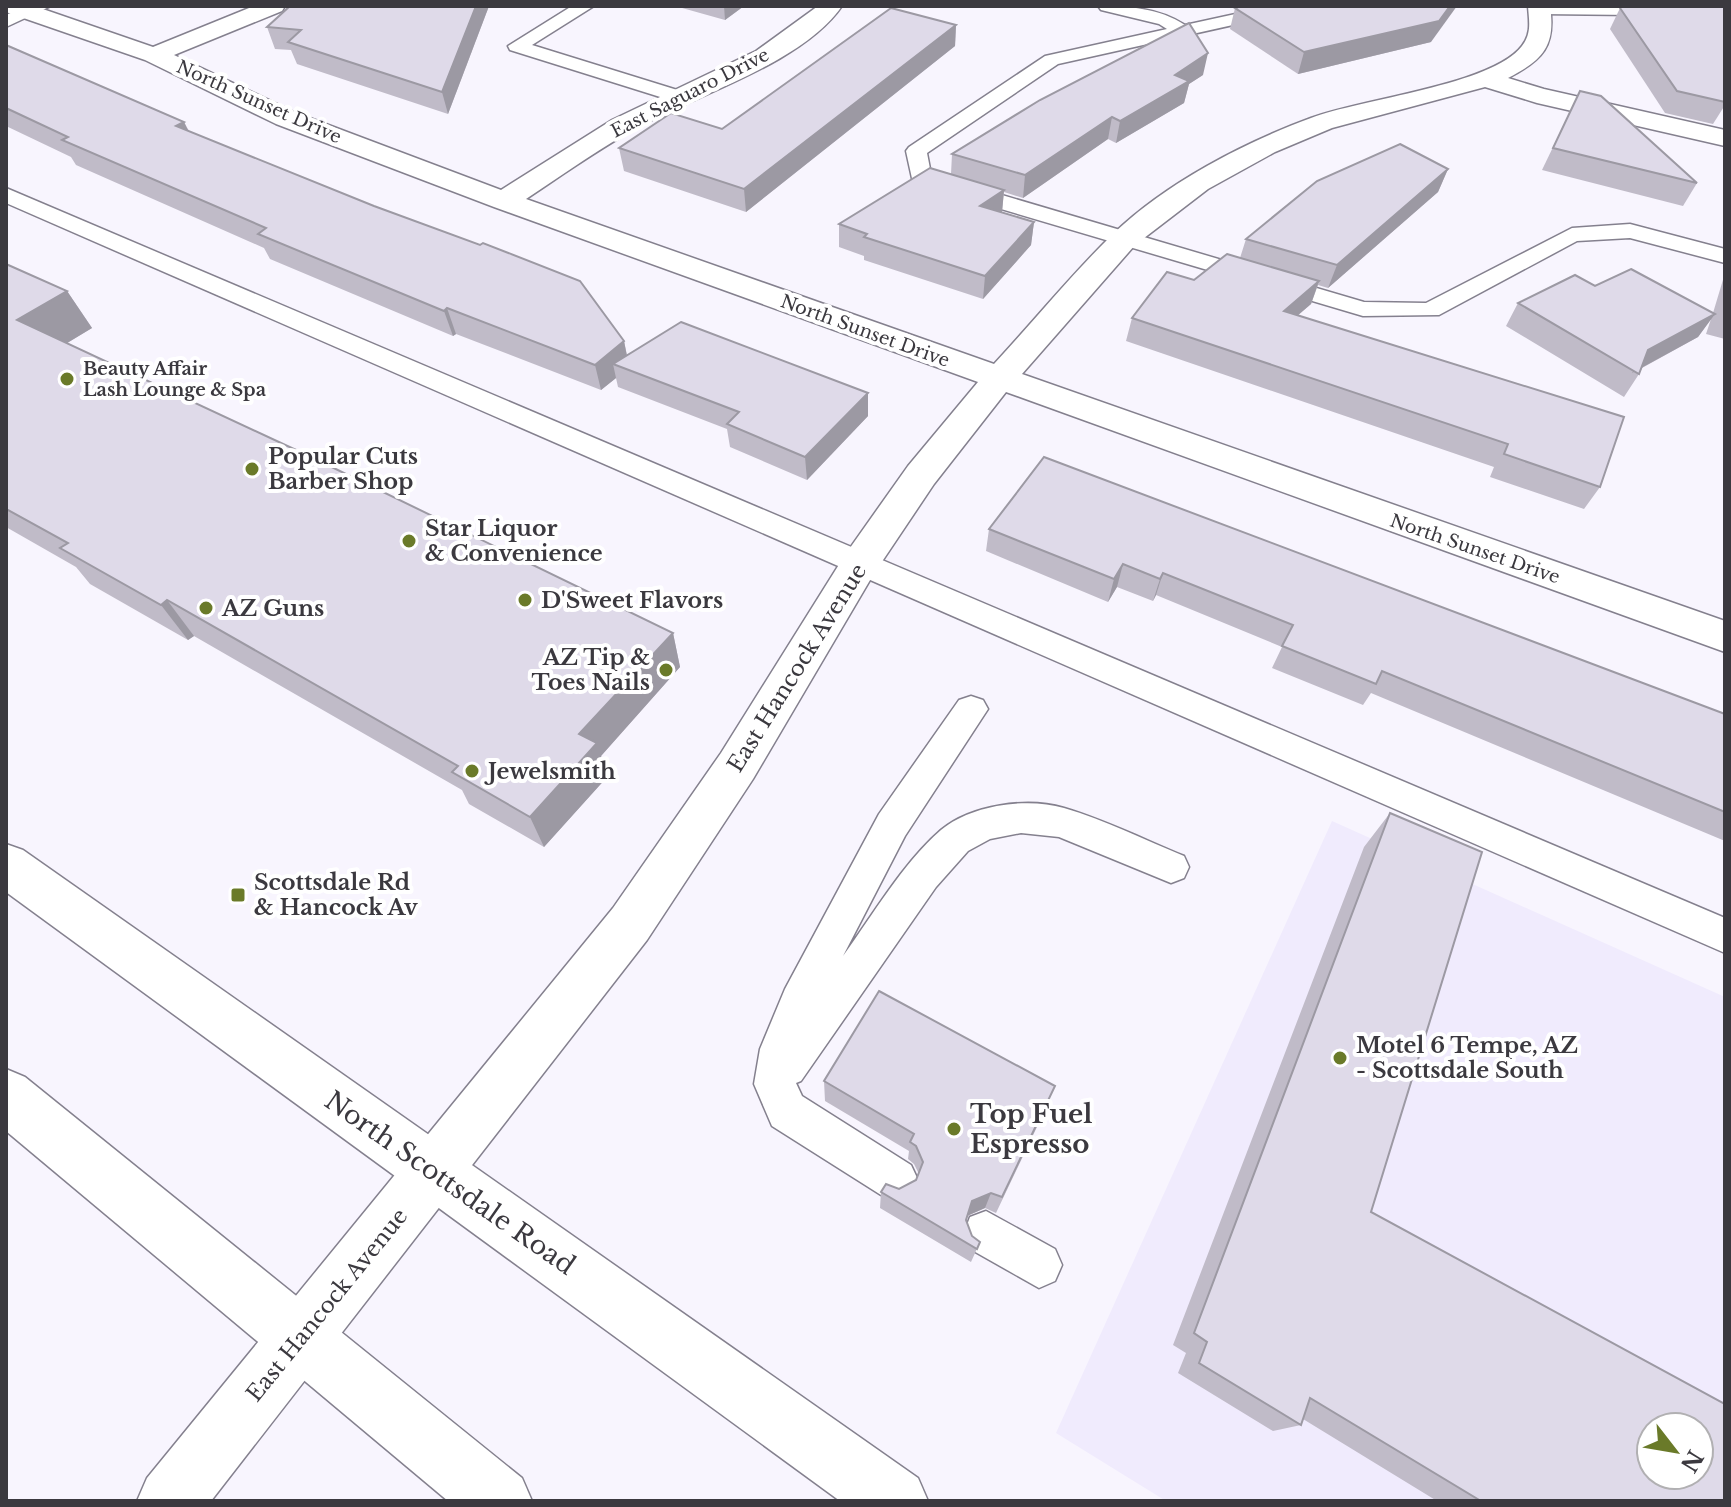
<svg xmlns="http://www.w3.org/2000/svg" width="1731" height="1507" font-family="'Libre Baskerville',serif">
<style>
.built{fill:#f0ebfd;fill-rule:evenodd}
.lines{fill:none;stroke-linecap:round;stroke-linejoin:round}
.lane-casing{stroke:#84808e;stroke-width:3}
.street-casing{stroke:#84808e;stroke-width:3}
.primary-casing{stroke:#84808e;stroke-width:3}
.lane{fill:#fff;fill-rule:evenodd}
.street{fill:#fff;fill-rule:evenodd}
.primary{fill:#fff;fill-rule:evenodd}
.wall{fill:#c0bbc8}
.shaded-wall{fill:#9c99a3}
.building{fill:#dfdae9;stroke:#9c99a3;stroke-width:2;fill-rule:evenodd}
.poi-dot{fill:#6a7a29;stroke:#fff;stroke-width:3}
.labels{text-anchor:middle;dominant-baseline:central;stroke-width:8;stroke-linejoin:round;paint-order:stroke}
.far-street-label{font-size:18px;fill:#3b393f;stroke:#fff}
.far-poi-label{font-size:18px;font-weight:bold;fill:#3b393f;stroke:#fff;text-anchor:start}
.poi-label{font-size:22px;font-weight:bold;fill:#3b393f;stroke:#fff;text-anchor:start}
.street-label{font-size:22px;fill:#3b393f;stroke:#fff}
.near-poi-label{font-size:26px;font-weight:bold;fill:#3b393f;stroke:#fff;text-anchor:start}
.near-street-label{font-size:26px;fill:#3b393f;stroke:#fff}
</style>
<rect width="100%" height="100%" fill="#f8f5fe"/>
<!-- built -->
<path class="built" d="M1332,821L1725,997V1501H1166L1056,1433ZM1651,1427H1699V1475H1651Z"/>
<g class="lines">
<defs>
<g id="lane">
<polygon points="27,6 51,6 6,27 6,15"/>
<polygon points="572,6 594,6 532,45 687,93 690,97 687,101 673,101 510,50 508,46"/>
<path d="M1098,6C1129,6 1159,8 1185,25L1272,6H1305L1296,11L1058,64L927,153L931,174L1364,302L1426,303L1572,228L1630,224L1725,249V263L1630,238L1577,241L1439,315L1363,316L913,183L906,151L909,147L1045,56L1167,29L1159,24L1101,10Z"/>
<polygon points="1534,6 1725,6 1725,16 1541,14 1535,13"/>
<polygon points="6,188 1725,918 1725,953 6,203"/>
<path d="M971,696L983,700L988,709L905,836L843,956C873,915 902,864 941,830C971,805 1027,797 1064,808C1105,820 1145,840 1184,856L1189,867L1184,878L1171,883L1059,837L1021,833L990,839L968,851L936,887L801,1081L796,1083L802,1096L911,1165L918,1180L911,1195L896,1202L881,1195L772,1126L754,1084L760,1049L785,989L879,814L959,700Z"/>
<polygon points="986,1211 1055,1249 1062,1265 1055,1281 1039,1288 970,1249 964,1233 970,1217"/>
</g>
<path id="street" d="M6,6H34L153,47L254,6H285L282,11L174,55L294,112L501,190L612,120L756,51L818,6H842C803,62 704,92 644,124C603,146 565,173 526,199L994,364C1034,321 1071,275 1113,234C1166,183 1243,143 1311,118C1360,99 1493,85 1522,46C1532,33 1529,21 1528,6H1550C1556,46 1543,60 1508,78L1544,89L1725,130V146L1537,103L1485,87L1332,128L1275,152L1208,189L1135,245L1022,374L1725,621V652L1006,392L934,484L873,575L753,779L647,940L211,1501H137L147,1478L613,908L721,753L845,555L908,466L978,382L494,207L276,124L145,60L6,12Z"/>
<g id="primary">
<polygon points="6,844 23,850 918,1478 928,1501 840,1501 6,892"/>
<polygon points="6,1069 25,1077 522,1478 532,1501 448,1501 6,1131"/>
</g>
</defs>
<!-- lane casing -->
<use href="#lane" class="lane-casing"/>
<!-- street casing -->
<use href="#street" class="street-casing"/>
<!-- primary casing -->
<use href="#primary" class="primary-casing"/>
<!-- lane -->
<use href="#lane" class="lane"/>
<!-- street -->
<use href="#street" class="street"/>
<!-- primary -->
<use href="#primary" class="primary"/>
</g>
<!-- wall -->
<g class="wall">
<polygon points="489,6 448,114 297,64 291,50 275,49 267,27"/>
<polygon points="675,6 744,6 725,20"/>
<polygon points="1621,6 1725,6 1725,105 1713,124 1665,113 1610,29"/>
<polygon points="1235,8 1431,42 1298,74 1230,29"/>
<polygon points="956,25 955,46 746,212 624,171 619,148 722,129"/>
<polygon points="6,45 184,122 189,131 624,341 627,355 868,416 807,480 730,447 727,429 618,387 616,378 601,390 456,334 453,336 270,259 264,248 76,165 71,157 6,126"/>
<polygon points="1203,75 1189,84 1184,103 1116,143 1108,139 1023,198 1004,192 1002,212 1034,222 1031,245 983,299 864,260 864,256 839,247 839,224 951,174 952,154"/>
<polygon points="1580,91 1697,183 1683,206 1542,170"/>
<polygon points="1448,169 1438,192 1328,288 1318,285 1311,304 1297,316 1600,487 1584,509 1490,477 1494,467 1126,341 1132,318 1194,280 1240,258 1246,239"/>
<polygon points="6,264 67,291 92,328 67,343 673,633 680,667 601,756 608,776 544,847 469,804 462,790 194,636 188,640 90,584 76,567 6,527"/>
<polygon points="1725,273 1725,339 1706,334 1711,319 1698,337 1642,368 1639,374 1624,397 1506,326 1518,303 1713,313"/>
<polygon points="989,529 1725,714 1725,841 1371,693 1363,705 1272,668 1282,647 1156,595 1153,601 1117,587 1108,602 986,551"/>
<polygon points="1390,813 1371,1212 1725,1501 1437,1501 1303,1419 1301,1425 1273,1431 1178,1373 1186,1353 1173,1345 1364,847"/>
<polygon points="824,1081 1047,1106 996,1213 985,1208 967,1216 966,1220 972,1236 980,1242 971,1262 880,1208 881,1192 899,1189 916,1180 919,1174 914,1164 908,1159 909,1151 825,1101"/>
</g>
<!-- shaded-wall -->
<g class="shaded-wall">
<polygon points="476,6 489,6 448,114 442,92"/>
<polygon points="724,6 744,6 725,20"/>
<polygon points="1450,6 1457,6 1431,42 1298,74 1304,52"/>
<polygon points="956,25 955,46 746,212 744,189"/>
<polygon points="1208,53 1203,75 1189,84 1184,103 1116,143 1120,121 1175,75"/>
<polygon points="1112,117 1108,139 1023,198 1025,175"/>
<polygon points="184,122 196,147 176,126"/>
<polygon points="1448,169 1438,192 1328,288 1337,265"/>
<polygon points="1004,190 1002,212 980,206"/>
<polygon points="1034,222 1031,245 983,299 985,276"/>
<polygon points="1319,281 1311,304 1276,334 1284,311"/>
<polygon points="67,291 92,328 44,357 17,320"/>
<polygon points="447,308 456,334 453,336 444,311"/>
<polygon points="1715,314 1698,337 1632,373 1648,350"/>
<polygon points="624,341 629,367 613,364 616,378 601,390 595,365"/>
<polygon points="868,393 868,416 807,480 805,457"/>
<polygon points="1123,564 1117,587 1108,602 1114,579"/>
<polygon points="1163,573 1156,595 1153,601 1160,579"/>
<polygon points="167,600 194,636 188,640 161,605"/>
<polygon points="673,633 680,667 601,756 608,776 544,847 530,817 579,734"/>
<polygon points="991,1193 985,1208 967,1216 972,1201"/>
</g>
<!-- building -->
<g class="building">
<polygon points="290,6 476,6 442,92 288,42 301,30 267,27"/>
<polygon points="1242,6 1450,6 1439,21 1304,52 1235,8"/>
<polygon points="1621,6 1725,6 1725,102 1677,91 1620,8"/>
<polygon points="891,8 956,25 744,189 619,148 671,113 722,129"/>
<polygon points="1189,23 1208,53 1175,75 1189,81 1120,121 1112,117 1025,175 952,154 1040,100"/>
<polygon points="6,45 184,122 176,126 374,206 480,245 483,243 580,281 624,341 595,365 447,308 444,311 258,234 266,228 62,140 68,137 6,108"/>
<polygon points="1580,91 1601,96 1697,183 1553,148"/>
<polygon points="1400,144 1448,169 1337,265 1246,239 1317,181"/>
<polygon points="930,168 1004,190 980,206 1034,222 985,276 864,237 867,234 839,224"/>
<polygon points="1227,254 1319,281 1284,311 1624,417 1600,487 1504,454 1508,444 1132,318 1167,272 1194,280"/>
<polygon points="6,264 67,291 17,320 309,456 673,633 579,734 597,743 530,817 452,772 458,766 167,600 161,605 60,548 68,543 6,509"/>
<polygon points="1631,269 1715,314 1648,350 1639,374 1518,303 1575,275 1595,286"/>
<polygon points="681,322 868,393 805,457 727,424 739,412 613,364"/>
<polygon points="1044,457 1725,714 1725,812 1382,671 1376,684 1282,646 1293,625 1163,573 1160,579 1123,564 1114,579 989,529"/>
<path d="M1390,813L1482,852L1371,1212L1725,1404V1501H1481L1310,1398L1301,1425L1199,1363L1207,1342L1194,1333ZM1651,1427H1699V1475H1651Z"/>
<polygon points="879,991 1055,1086 1002,1197 991,1193 972,1201 966,1220 972,1236 980,1242 977,1249 881,1192 886,1184 899,1189 916,1180 923,1162 916,1146 910,1142 914,1134 824,1081"/>
</g>
<!-- markers -->
<g class="poi-dot">
<circle cx="67" cy="379" r="8"/>
<circle cx="252" cy="469" r="8"/>
<circle cx="409" cy="541" r="8"/>
<circle cx="525" cy="600" r="8"/>
<circle cx="206" cy="608" r="8"/>
<circle cx="666" cy="670" r="8"/>
<circle cx="472" cy="771" r="8"/>
<rect x="230" y="887" width="16" height="16" rx="4"/>
<circle cx="1340" cy="1058" r="8"/>
<circle cx="954" cy="1129" r="8"/>
</g>
<g class="labels">
<!-- far-street labels -->
<g class="far-street-label">
<text transform="translate(690 93) rotate(-27)">East Saguaro Drive</text>
<text transform="translate(259 102) rotate(24)">North Sunset Drive</text>
<text transform="translate(865 331) rotate(20)">North Sunset Drive</text>
<text transform="translate(1475 549) rotate(19)">North Sunset Drive</text>
</g>
<!-- far-poi labels -->
<g class="far-poi-label">
<text x="83" y="369">Beauty Affair<tspan x="83" dy="21">Lash Lounge &amp; Spa</tspan></text>
</g>
<!-- poi labels -->
<g class="poi-label">
<text x="268" y="456">Popular Cuts<tspan x="268" dy="25">Barber Shop</tspan></text>
<text x="425" y="528">Star Liquor<tspan x="425" dy="25">&amp; Convenience</tspan></text>
<text x="541" y="600">D'Sweet Flavors</text>
<text x="222" y="608">AZ Guns</text>
<text x="650" y="657" text-anchor="end">AZ Tip &amp;<tspan x="650" dy="25">Toes Nails</tspan></text>
<text x="488" y="771">Jewelsmith</text>
<text x="254" y="882">Scottsdale Rd<tspan x="254" dy="25">&amp; Hancock Av</tspan></text>
<text x="1356" y="1045">Motel 6 Tempe, AZ<tspan x="1356" dy="25">- Scottsdale South</tspan></text>
</g>
<!-- street labels -->
<g class="street-label">
<text transform="translate(797 668) rotate(-58)">East Hancock Avenue</text>
<text transform="translate(327 1305) rotate(-51)">East Hancock Avenue</text>
</g>
<!-- near-poi labels -->
<g class="near-poi-label">
<text x="970" y="1114">Top Fuel<tspan x="970" dy="30">Espresso</tspan></text>
</g>
<!-- near-street labels -->
<g class="near-street-label">
<text transform="translate(450 1183) rotate(35)">North Scottsdale Road</text>
</g>
</g>
<!-- border -->
<rect width="1731" height="1507" fill="none" stroke="#3b393f" stroke-width="16"/>
<!-- north arrow -->
<g transform="translate(1675 1451) rotate(121)"><circle r="38" fill="#ffffff" stroke="#b1b0b2" stroke-width="2"/>
<path d="M0-6L14 30L0 20L-14 30Z" fill="#6a7a29"/>
<text y="-12" font-size="22" font-weight="bold" text-anchor="middle" fill="#3b393f">N</text>
</g>
</svg>
